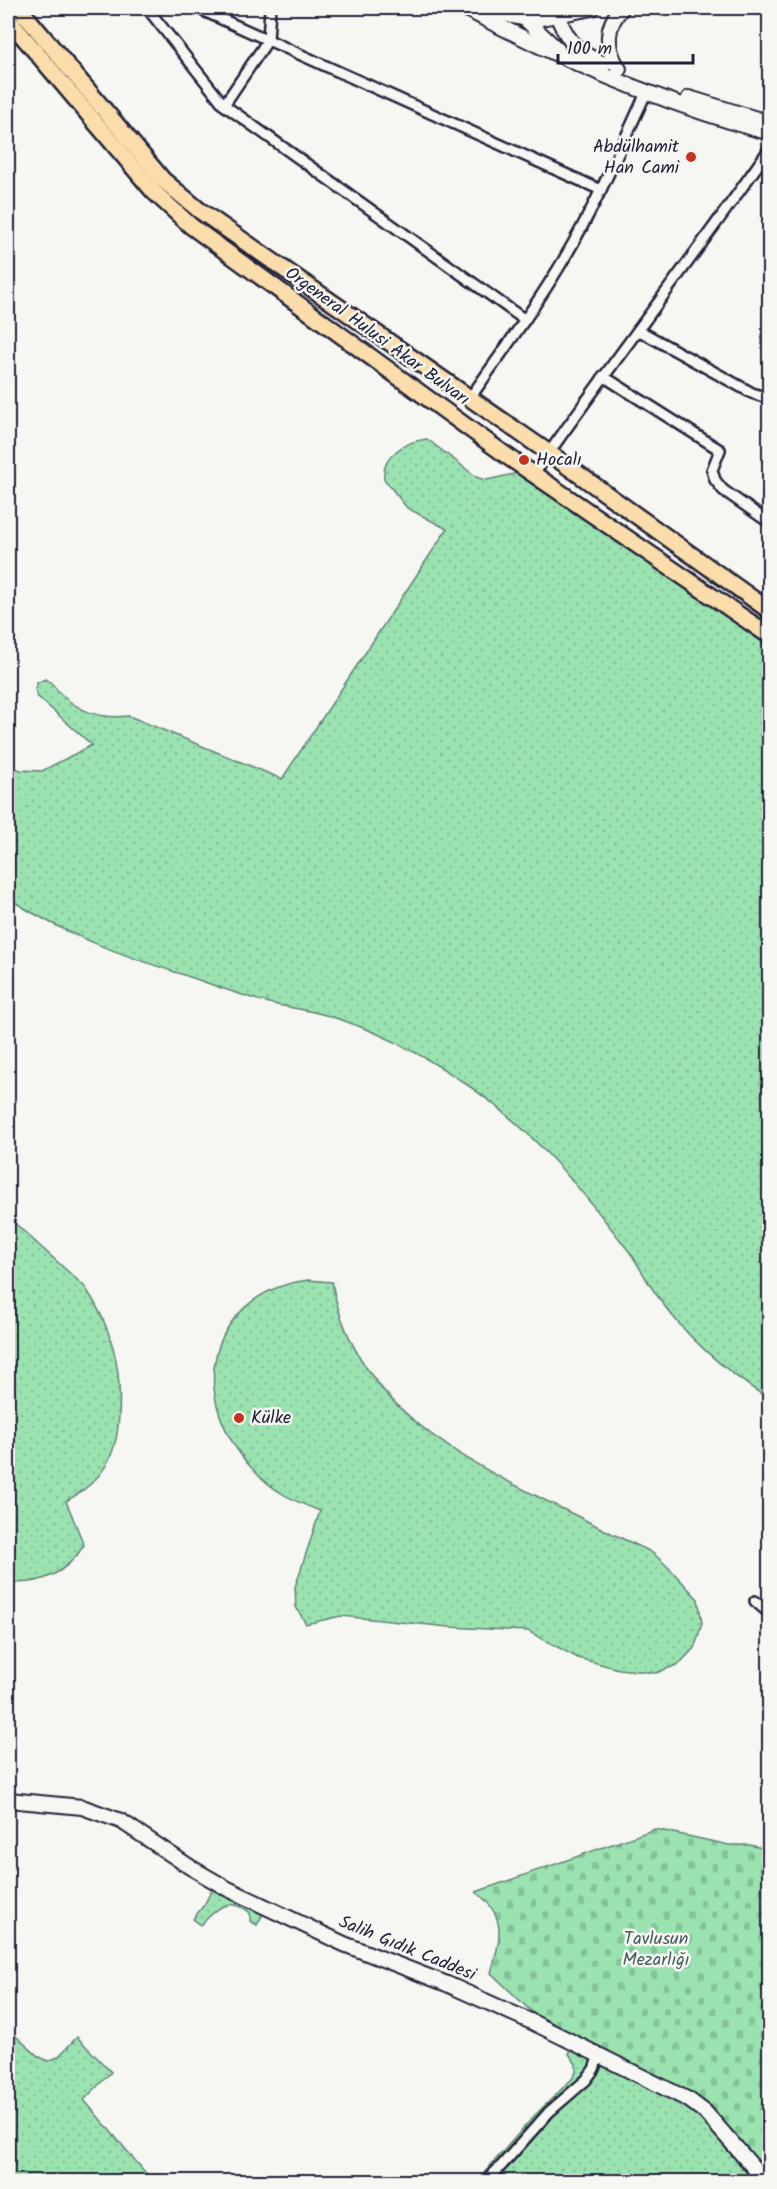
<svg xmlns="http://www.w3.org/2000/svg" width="777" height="2189" font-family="Kalam,sans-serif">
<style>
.grass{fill:url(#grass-dots);stroke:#5e8276;stroke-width:1.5}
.cemetery{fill:url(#cemetery-stones);stroke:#5e8276;stroke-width:1.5}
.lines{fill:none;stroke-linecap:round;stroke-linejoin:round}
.street-casing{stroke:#22223b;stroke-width:14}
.secondary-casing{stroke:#22223b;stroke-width:18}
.primary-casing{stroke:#22223b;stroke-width:20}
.street{stroke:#f6f6f2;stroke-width:9}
.secondary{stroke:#f6f6f2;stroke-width:14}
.primary{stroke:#faddab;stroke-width:15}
.poi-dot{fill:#c8321e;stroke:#f6f6f2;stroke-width:2}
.labels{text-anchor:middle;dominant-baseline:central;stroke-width:5;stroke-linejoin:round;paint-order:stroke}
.poi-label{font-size:18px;fill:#22223b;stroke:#f6f6f2;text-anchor:start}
.street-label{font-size:18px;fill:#22223b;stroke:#f6f6f2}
.park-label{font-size:18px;fill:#465c5e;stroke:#f6f6f2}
</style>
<defs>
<pattern id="grass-dots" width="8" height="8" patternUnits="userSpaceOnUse" patternTransform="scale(1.5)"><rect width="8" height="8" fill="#9ae2b0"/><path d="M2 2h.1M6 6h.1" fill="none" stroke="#84c298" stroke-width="1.8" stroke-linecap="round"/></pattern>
<pattern id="cemetery-stones" width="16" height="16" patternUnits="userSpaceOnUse" patternTransform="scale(1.5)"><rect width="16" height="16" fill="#9ae2b0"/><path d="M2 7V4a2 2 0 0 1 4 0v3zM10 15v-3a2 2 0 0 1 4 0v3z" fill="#84c298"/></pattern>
</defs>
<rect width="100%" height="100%" fill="#f6f6f2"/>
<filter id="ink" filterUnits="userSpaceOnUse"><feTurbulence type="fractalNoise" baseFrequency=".0167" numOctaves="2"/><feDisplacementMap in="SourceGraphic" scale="12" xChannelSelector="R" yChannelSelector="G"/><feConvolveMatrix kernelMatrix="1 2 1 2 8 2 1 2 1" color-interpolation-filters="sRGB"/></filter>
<g filter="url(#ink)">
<!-- grass -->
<g class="grass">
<path d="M427,439L478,478L487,480L523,472L769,647V1399C725,1371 686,1338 656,1294C647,1282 640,1267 631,1254C582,1190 529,1124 460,1080C420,1053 376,1030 329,1016C309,1010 289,1008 269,1003C243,996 218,987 193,978C125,956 68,937 8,898V766L21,770L42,771L92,745L37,696L35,688L37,683L45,679C53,682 56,690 62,695C81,713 105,719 129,716L282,779L447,529L407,508L384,479C381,455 407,441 427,439Z"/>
<path d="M8,1217L85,1287C112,1327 122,1368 119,1415C117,1456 103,1481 66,1501L84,1545C67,1573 40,1586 8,1582Z"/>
<path d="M308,1280L332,1282C355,1413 472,1464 579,1517C597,1526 614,1535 632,1543C640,1547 650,1550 656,1556C671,1568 684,1585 698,1599L702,1623L695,1647L679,1664L656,1673L619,1669L578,1658L528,1631L449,1627L341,1616L306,1624L296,1607L295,1587L320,1511C304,1505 289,1499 275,1489C225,1453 192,1380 230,1324C249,1298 276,1284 308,1280Z"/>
<path d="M214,1886L264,1912L257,1925L250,1921C251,1915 251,1912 245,1909C226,1897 213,1912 201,1925L193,1919L204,1905Z"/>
<polygon points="8,2029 38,2056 48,2061 58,2057 77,2037 111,2072 84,2100 150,2178 147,2181 8,2181"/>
<polygon points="576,2036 714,2112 769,2182 476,2182 534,2116 572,2079 576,2072 576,2064 569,2054"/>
</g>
<!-- cemetery -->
<path class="cemetery" d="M655,1829L729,1845H750L769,1850V2177L714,2112L623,2061L534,2014L491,1973C500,1940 508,1916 476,1892Z"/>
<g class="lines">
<defs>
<g id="street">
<polyline points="147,8 224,105 525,320"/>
<polyline points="197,8 601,190"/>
<polyline points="224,105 268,40 270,8"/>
<polyline points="638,330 752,393 770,399"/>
<polyline points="603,376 720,450 712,470 715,480 723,490 770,523"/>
<path d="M470,398C502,352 536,307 564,259C596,205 621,147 647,91"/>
<path d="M534,474C611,364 693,258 770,148"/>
<polyline points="755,1601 770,1614"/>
<polyline points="485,2182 502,2165 549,2112 586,2080 594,2069 599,2055"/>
</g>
<g id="secondary">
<path d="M465,8C561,60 665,104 770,133"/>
<polyline points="475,8 532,20 592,8"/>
<polyline points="520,8 524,18 558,50"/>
<path d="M554,8C565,36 574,52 604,64"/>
<path d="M619,69C605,49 605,26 622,8"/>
<polyline points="689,98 770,123"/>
<polyline points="8,1800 82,1807 121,1821 190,1867 228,1889 344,1944 447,1984 532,2022 689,2100 705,2112 766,2182"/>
</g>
<g id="primary">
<polyline points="19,8 163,180 199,210 549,453 770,611"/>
<polyline points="8,19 154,192 191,226 507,456 770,636"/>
</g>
</defs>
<!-- street casing -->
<use href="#street" class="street-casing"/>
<!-- secondary casing -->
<use href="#secondary" class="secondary-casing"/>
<!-- primary casing -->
<use href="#primary" class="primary-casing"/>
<!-- street -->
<use href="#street" class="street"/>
<!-- secondary -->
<use href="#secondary" class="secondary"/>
<!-- primary -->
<use href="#primary" class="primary"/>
</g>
</g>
<!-- markers -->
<g class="poi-dot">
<circle cx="691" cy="157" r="6"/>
<circle cx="524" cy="460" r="6"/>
<circle cx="239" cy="1418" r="6"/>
</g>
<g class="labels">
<!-- poi labels -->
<g class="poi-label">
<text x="679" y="147" text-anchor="end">Abdülhamit<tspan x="679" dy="21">Han Cami</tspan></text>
<text x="536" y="460">Hocalı</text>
<text x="251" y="1418">Külke</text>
</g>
<!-- street labels -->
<g class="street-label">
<text transform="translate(377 337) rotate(36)">Orgeneral Hulusi Akar Bulvarı</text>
<text transform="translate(407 1949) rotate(22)">Salih Gıdık Caddesi</text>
</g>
<!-- park labels -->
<g class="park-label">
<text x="656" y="1939">Tavlusun<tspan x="656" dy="21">Mezarlığı</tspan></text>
</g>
</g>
<!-- margin -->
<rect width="777" height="2189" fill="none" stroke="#f6f6f2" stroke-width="30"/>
<rect x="15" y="15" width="747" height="2159" fill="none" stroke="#22223b" stroke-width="2" filter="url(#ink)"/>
<!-- scale -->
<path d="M558 54v9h135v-9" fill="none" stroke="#22223b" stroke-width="3"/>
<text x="567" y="54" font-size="18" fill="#22223b" stroke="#f6f6f2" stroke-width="4.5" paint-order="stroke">100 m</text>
</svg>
